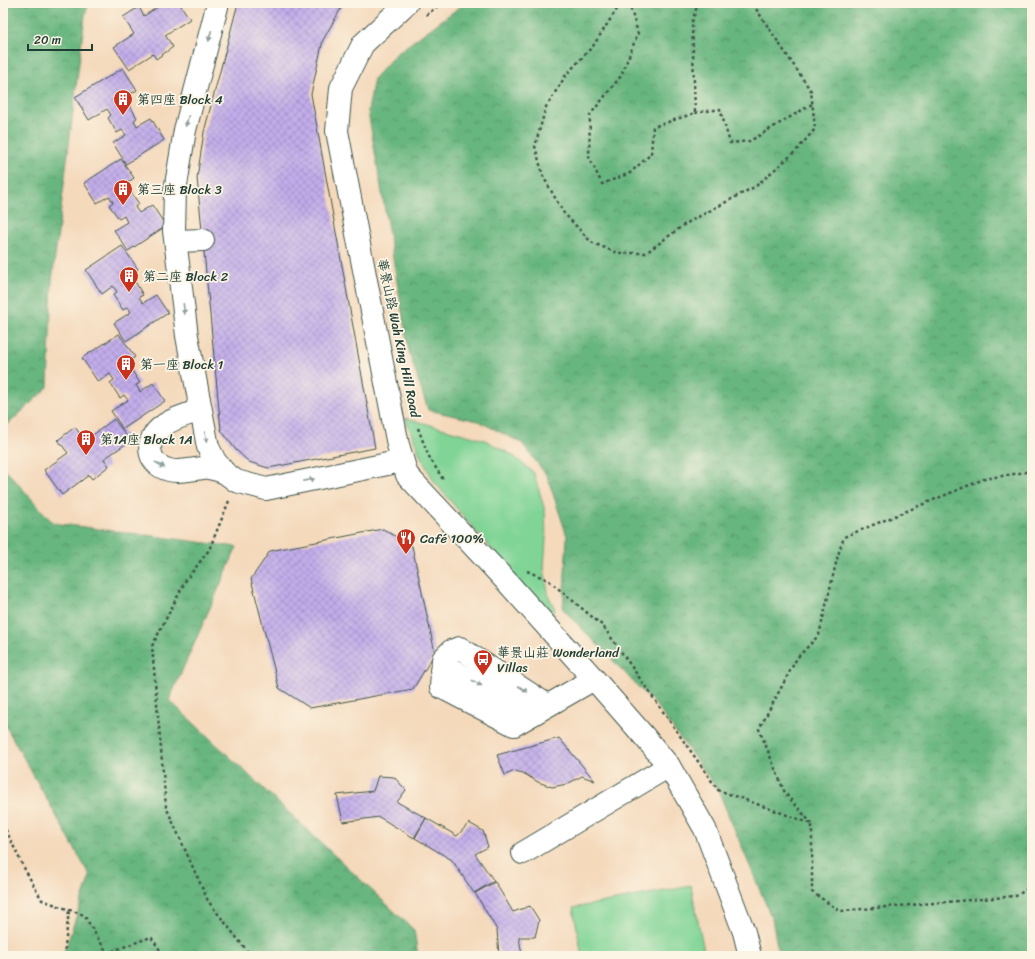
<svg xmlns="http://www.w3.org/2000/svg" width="1035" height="959" font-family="Sriracha,'LXGW WenKai TC',sans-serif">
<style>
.forest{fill:url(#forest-crowns);stroke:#447a5a}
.green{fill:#80d496;stroke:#508865}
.building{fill:url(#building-cross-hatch)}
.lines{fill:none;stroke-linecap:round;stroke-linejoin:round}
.minor-casing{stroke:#3f5448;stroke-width:24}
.path{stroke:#3f5448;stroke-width:2.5;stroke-dasharray:3 3;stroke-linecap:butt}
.minor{stroke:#fff;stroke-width:22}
.oneway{fill:#8f9e9a}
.labels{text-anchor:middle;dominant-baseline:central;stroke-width:3.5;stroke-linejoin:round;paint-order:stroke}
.poi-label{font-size:13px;fill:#1f3d34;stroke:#fcf5e5;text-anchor:start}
.street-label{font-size:13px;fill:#1f3d34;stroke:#fcf5e5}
</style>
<defs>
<pattern id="forest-crowns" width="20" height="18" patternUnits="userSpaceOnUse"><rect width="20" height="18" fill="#68b67f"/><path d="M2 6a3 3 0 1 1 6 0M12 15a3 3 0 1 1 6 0" fill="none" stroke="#559569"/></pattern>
<pattern id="building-cross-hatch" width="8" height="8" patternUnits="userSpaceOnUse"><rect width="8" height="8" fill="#c2adeb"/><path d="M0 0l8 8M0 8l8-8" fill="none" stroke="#9d8ebf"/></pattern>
</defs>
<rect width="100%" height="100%" fill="#fcf5e5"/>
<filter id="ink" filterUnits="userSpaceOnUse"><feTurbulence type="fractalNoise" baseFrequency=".025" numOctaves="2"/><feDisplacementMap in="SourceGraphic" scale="8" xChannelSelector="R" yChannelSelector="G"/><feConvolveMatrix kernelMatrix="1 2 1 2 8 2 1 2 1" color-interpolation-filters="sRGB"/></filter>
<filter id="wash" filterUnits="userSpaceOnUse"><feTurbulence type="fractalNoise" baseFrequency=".012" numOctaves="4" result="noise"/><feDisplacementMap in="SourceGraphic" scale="16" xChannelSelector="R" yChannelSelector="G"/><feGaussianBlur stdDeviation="0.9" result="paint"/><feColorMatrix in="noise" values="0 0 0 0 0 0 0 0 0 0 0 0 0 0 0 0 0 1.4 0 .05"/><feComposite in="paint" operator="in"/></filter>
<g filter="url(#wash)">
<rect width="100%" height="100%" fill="#f4d9bb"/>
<!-- forest -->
<g class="forest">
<polygon points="3,3 89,3 85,15 52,281 48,387 3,429"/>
<polygon points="465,3 1032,3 1032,956 779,956 772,919 718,790 655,704 563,609 567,536 547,476 522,443 478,421 428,410 409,352 368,111 374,78 396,54"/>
<polygon points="3,467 53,523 237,547 169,700 414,930 418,956 63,956 90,876 3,721"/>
</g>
<!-- green -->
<g class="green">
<polygon points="405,418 485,440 512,455 534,473 545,511 546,539 544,568 549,597 555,609 550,618 435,483 422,459"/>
<polygon points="691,886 705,956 582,956 573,908"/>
</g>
<g id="blocks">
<!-- building -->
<g class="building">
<polygon points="164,3 179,3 190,19 165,35 173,47 156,59 153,54 129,69 114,47 134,34 123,17 139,7 144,16"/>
<polygon points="238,3 344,3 323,40 311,94 375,448 268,468 249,462 236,450 221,430 197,178 204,132"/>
<polygon points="123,68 137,90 120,100 123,106 128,102 137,118 134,120 137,126 151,118 164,140 126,164 113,143 126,135 122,130 117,133 108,118 111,115 107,109 89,120 75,97"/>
<polygon points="121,159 134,178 121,187 125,192 129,189 139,204 135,207 139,213 152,205 166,226 128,251 114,230 127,222 124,216 119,219 109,205 113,202 109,196 97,203 84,183"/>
<polygon points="122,246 138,269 125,277 129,283 134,280 143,295 139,297 143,303 156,295 168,313 126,341 114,323 131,312 128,307 123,310 113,295 117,292 113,286 102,294 86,270"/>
<polygon points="119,334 135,357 122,366 126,371 130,368 140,383 136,385 140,392 153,383 165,401 123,429 111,411 128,400 124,395 120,398 110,383 114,380 110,374 98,382 82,358"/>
<polygon points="114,419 130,441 104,459 109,466 92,479 89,475 62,495 44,470 68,453 58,440 75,427 85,441"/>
<polygon points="383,529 412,546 435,653 413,689 310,708 279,688 251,579 270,551"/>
<polygon points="559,738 595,781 582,776 567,784 552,787 538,782 523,773 515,771 505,775 497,755"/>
<polygon points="378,776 394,777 406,790 397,802 426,818 414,838 379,817 343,822 337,795 373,791"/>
<polygon points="426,818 457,836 469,823 483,831 488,847 475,854 494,881 474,893 452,860 415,838"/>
<polygon points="495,882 513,912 530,906 539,920 535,937 519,937 522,956 499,956 497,930 475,893"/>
</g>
</g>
</g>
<g filter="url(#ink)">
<use href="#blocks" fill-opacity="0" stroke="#3f5448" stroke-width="1"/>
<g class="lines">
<defs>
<g id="minor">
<polyline points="218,3 185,130 175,191 174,231 187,336 208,447 215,461 224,472 236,481 266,489 402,461"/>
<polyline points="407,3 363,44 341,88 337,131 398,445 407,475 508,583 594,679 643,735 669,766 705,829 744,932 750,956"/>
<polyline points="176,241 203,240"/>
<path d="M199,400L197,409L194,412C184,416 171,419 163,426C144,439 146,464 169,470C180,473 192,469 203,468C209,467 217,470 224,472"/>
<polyline points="441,670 451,669 532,714"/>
<polyline points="547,705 460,648 451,651 443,659 441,687 514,725 594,679"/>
<polyline points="523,853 669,766"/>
</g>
</defs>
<!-- minor casing -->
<use href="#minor" class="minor-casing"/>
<!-- path -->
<g class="path">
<polyline points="619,3 617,9 593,46 566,75 546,107 535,146 543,176 563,212 591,242 617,253 646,253 685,224 756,186 796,151 815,129 811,91 752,3"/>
<polyline points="629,3 638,33 621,76 590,115 589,157 602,184 630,173 651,154 653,127 695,113 692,22 698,3"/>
<polyline points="426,15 442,3"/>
<polyline points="695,113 720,109 730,143 750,141 812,104"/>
<polyline points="418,428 428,455 444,481"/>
<polyline points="229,501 209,550 186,580 152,646 166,807 208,901 251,956"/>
<polyline points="527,571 548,580 603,626 718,790 812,824 812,892 840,911 1016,896 1032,886"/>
<polyline points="3,824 23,866 42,900 84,915 107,953 151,937 164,956"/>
<polyline points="812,824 785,793 759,729 797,658 819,635 838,555 844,537 984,479 1032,471"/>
<polyline points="64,956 69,910"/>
</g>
<!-- minor -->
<use href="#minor" class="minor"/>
</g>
<!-- one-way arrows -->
<defs><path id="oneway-solid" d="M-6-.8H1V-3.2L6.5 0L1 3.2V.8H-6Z"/></defs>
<g class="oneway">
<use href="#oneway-solid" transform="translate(210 36) rotate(104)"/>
<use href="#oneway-solid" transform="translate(187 121) rotate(105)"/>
<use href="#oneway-solid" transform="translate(184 309) rotate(83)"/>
<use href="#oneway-solid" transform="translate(206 437) rotate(79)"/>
<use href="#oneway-solid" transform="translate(160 465) rotate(31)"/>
<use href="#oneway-solid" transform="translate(309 480) rotate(-12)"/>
<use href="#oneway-solid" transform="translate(477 683) rotate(29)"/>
<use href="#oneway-solid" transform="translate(523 689) rotate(33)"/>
</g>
</g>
<!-- icons -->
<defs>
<symbol id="building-pin" viewBox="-11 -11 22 30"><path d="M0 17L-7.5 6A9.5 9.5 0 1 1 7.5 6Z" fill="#c8321e" stroke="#fcf5e5"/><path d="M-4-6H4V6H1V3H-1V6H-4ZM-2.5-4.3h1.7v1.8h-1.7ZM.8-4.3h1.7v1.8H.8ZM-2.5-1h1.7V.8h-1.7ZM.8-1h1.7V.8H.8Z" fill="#fff"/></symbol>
<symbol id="restaurant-pin" viewBox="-11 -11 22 30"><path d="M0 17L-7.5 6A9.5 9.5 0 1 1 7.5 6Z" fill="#c8321e" stroke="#fcf5e5"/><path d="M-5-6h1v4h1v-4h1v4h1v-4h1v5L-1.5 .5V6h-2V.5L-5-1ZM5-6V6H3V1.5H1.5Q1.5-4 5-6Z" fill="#fff"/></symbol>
<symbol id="bus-pin" viewBox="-11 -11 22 30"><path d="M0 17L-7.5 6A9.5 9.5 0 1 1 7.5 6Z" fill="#c8321e" stroke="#fcf5e5"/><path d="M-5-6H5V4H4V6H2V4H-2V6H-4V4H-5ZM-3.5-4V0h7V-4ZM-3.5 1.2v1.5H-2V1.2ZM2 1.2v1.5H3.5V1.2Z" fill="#fff"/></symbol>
</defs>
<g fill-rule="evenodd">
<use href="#building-pin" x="112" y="88" width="22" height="30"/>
<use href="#building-pin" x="112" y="178" width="22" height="30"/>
<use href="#building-pin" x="118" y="265" width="22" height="30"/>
<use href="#building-pin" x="115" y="353" width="22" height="30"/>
<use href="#building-pin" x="75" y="428" width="22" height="30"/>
<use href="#restaurant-pin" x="395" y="527" width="22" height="30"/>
<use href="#bus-pin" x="472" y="648" width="22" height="30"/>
</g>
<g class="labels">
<!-- poi labels -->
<g class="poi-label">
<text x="137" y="99">第四座 Block 4</text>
<text x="137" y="189">第三座 Block 3</text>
<text x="143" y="276">第二座 Block 2</text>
<text x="140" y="364">第一座 Block 1</text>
<text x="100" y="439">第1A座 Block 1A</text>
<text x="420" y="538">Café 100%</text>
<text x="497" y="652">華景山莊 Wonderland<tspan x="497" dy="15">Villas</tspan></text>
</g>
<!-- street labels -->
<g class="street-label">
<text transform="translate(399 338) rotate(78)">華景山路 Wah King Hill Road</text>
</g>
</g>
<!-- margin -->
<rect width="1035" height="959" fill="none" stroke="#fcf5e5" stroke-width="16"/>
<!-- scale -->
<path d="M28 44v6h64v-6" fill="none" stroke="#1f3d34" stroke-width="2"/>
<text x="34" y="44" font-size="12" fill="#1f3d34" stroke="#fcf5e5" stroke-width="3" paint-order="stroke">20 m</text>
</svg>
